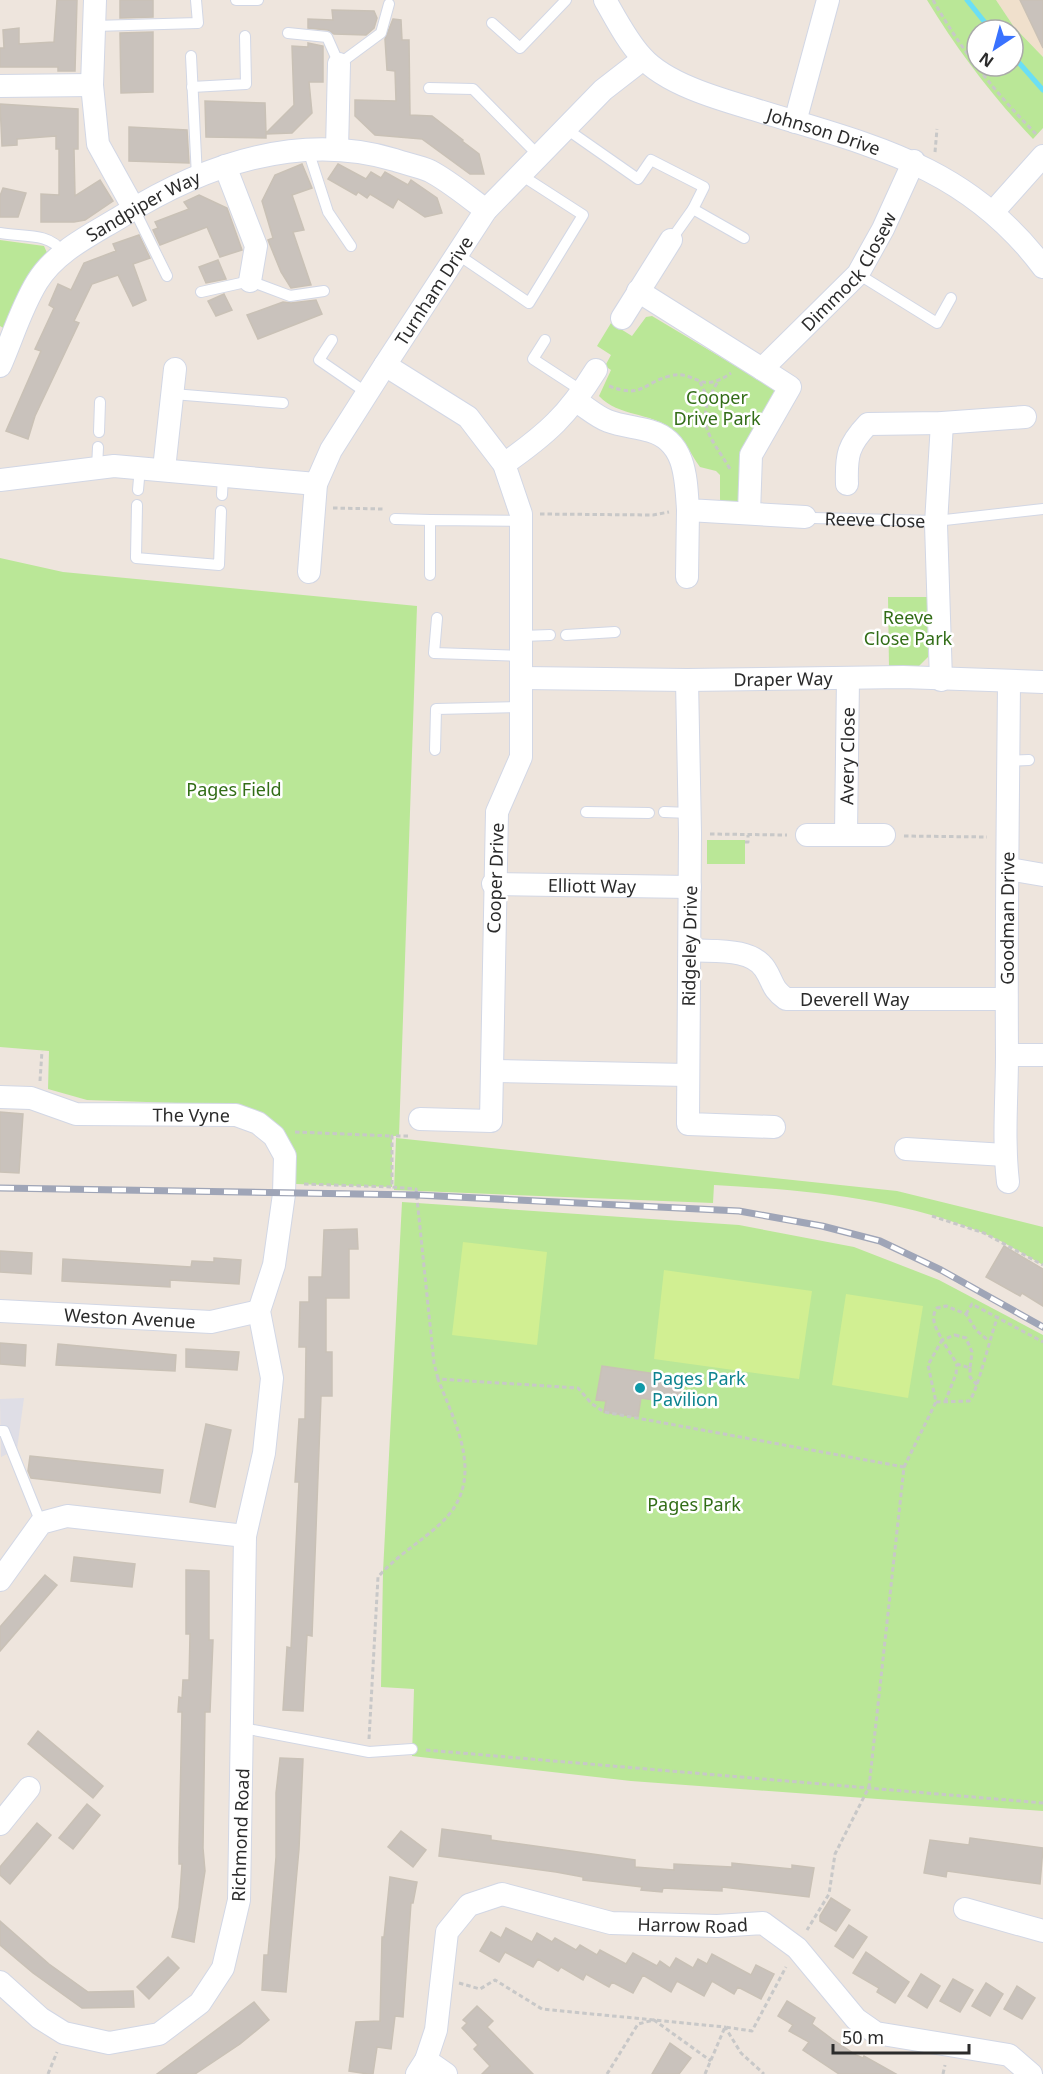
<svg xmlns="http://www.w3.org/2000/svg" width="1043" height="2074" font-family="'Noto Sans',sans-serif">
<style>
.industrial{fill:#dfdee6}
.education{fill:#f0e0cc}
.green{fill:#bae797;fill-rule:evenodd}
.pitch{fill:#d1ef92}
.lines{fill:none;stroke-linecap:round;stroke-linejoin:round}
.stream{stroke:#6bdff5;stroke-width:5}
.building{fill:#c9c2bc;stroke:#c9c1b6;stroke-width:1.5}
.service-casing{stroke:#d2d7e5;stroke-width:12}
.minor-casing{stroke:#d2d7e5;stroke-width:24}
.path{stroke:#c8c8c8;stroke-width:3;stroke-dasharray:4.5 3;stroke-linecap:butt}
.service{stroke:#fff;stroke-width:10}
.minor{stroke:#fff;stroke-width:22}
.rail-casing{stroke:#9fa5b7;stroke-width:7}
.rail{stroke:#fff;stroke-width:4.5;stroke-dasharray:14;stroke-linecap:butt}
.culture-dot{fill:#0f9aa8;stroke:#fff;stroke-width:2}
.labels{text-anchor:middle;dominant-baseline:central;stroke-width:5;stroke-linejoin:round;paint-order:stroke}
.street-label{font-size:18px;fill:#2b2b2b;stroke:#fff}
.park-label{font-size:18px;fill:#326d17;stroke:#fff}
.culture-label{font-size:18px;fill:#0d838f;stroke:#fff;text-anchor:start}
</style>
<rect width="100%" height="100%" fill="#eee5dd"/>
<!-- industrial -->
<polygon class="industrial" points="24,1398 17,1449 1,1457 0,1399"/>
<!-- education -->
<polygon class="education" points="996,0 1043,0 1043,57 1014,27"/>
<!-- green -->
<g class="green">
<path d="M927,0H996L1014,27L1043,57V128L1033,139C992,96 958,51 927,0ZM977,30H1013V66H977Z"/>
<polygon points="0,240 44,246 48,255 5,329 0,326"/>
<path d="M652,316L779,392L745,501H720V475L716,471L700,467C690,454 686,439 672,429C650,412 619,417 599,396L611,370L605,366L611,355L597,346L611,323L632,336L646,317Z"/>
<polygon points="0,558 63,572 417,606 399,1136 392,1136 392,1187 296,1184 284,1134 236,1105 87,1100 48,1089 49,1051 0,1047"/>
<polygon points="888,597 927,597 928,657 918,667 889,668"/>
<rect x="707" y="840" width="38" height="24"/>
<path d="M396,1138L897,1191L1043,1227V1265C1023,1254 1003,1241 983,1233C898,1198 805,1190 714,1185L713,1203L394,1190Z"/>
<polygon points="402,1202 739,1225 854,1247 939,1280 1043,1335 1043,1811 631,1781 412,1756 414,1689 381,1687 383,1572"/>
</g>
<!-- pitch -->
<g class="pitch">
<polygon points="463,1242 547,1252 537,1345 452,1335"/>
<polygon points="664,1270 812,1291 799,1379 654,1359"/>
<polygon points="846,1294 923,1306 908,1398 832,1385"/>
</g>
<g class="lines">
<!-- stream -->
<g class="stream">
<polyline points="967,0 991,30"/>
<polyline points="1013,56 1043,90"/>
</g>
</g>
<!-- building -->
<g class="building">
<polygon points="57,0 77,0 75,71 58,71 58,67 0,67 0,48 4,48 3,30 19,28 19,44 54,42"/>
<polygon points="120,0 153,0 153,17 120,18"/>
<polygon points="1020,0 1043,0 1043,48"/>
<polygon points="332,10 374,11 377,18 374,28 366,35 334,34 328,30 308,28 308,19 333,20"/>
<polygon points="393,19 401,20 402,40 409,40 410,115 432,116 463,140 462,141 479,154 484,174 470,174 422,139 375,135 355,116 355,100 396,101 395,71 387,70 385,39"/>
<polygon points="153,32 153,92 121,93 120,33"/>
<polygon points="308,43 323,46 323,82 309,82 312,113 292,133 266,134 266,138 206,137 205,101 265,103 266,133 294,105 292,46 308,47"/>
<polygon points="0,104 78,109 78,149 74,149 75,196 100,180 113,201 85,220 74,222 41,222 41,194 59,195 59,149 56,149 56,136 17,139 17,145 2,146"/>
<polygon points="129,127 187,130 189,163 129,161"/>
<polygon points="302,164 312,188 292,195 304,230 293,232 311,285 291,288 281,272 268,240 273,238 262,201 275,175"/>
<polygon points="338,164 366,179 371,172 381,178 385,172 408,185 411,180 437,198 442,213 425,217 398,199 393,208 370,194 367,198 358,192 356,195 328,179"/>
<polygon points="3,188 26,193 18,217 0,217 0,196"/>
<polygon points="199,195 227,208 242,250 220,257 207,227 160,245 153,230 158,228 155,222 189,209 184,202"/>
<polygon points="139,235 150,258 133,264 146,300 133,306 118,275 92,284 74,321 79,323 35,416 28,439 6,431 41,351 35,349 54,308 49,305 58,284 71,290 84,263 116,251 113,244"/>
<polygon points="218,260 226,279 206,283 199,267"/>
<polygon points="224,294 232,310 216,316 208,301"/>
<polygon points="316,300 322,314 258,339 247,315 283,302 291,303"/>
<polygon points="0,1112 23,1114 19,1173 0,1172"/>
<polygon points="357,1229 358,1249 349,1249 349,1298 326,1298 326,1352 332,1352 332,1396 321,1396 312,1636 307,1635 303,1711 283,1710 287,1647 291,1648 299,1482 295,1482 299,1419 305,1419 306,1347 299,1347 300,1302 309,1302 309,1277 322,1277 324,1230"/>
<polygon points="1004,1246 1043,1269 1043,1306 1022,1293 1020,1296 986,1277"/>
<polygon points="0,1251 32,1253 31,1274 0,1272"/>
<polygon points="214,1258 241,1260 239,1284 170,1280 170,1287 62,1281 63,1259 191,1267 192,1261 214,1262"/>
<polygon points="0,1343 26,1345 25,1366 0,1364"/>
<polygon points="58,1344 176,1355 175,1371 56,1365"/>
<polygon points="186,1349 239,1352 237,1370 186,1367"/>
<polygon points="602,1366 683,1378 679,1404 641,1398 638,1417 604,1412 606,1401 596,1400"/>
<polygon points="206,1424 231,1430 215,1507 190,1502"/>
<polygon points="30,1456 163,1470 160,1493 31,1478 28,1471"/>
<polygon points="74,1557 135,1564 132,1587 71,1581"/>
<polygon points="186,1570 209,1571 209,1640 213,1640 210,1712 205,1712 203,1848 205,1871 194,1942 172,1937 179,1908 182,1864 179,1864 179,1848 182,1712 178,1712 179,1697 182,1698 183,1680 189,1680 190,1634 186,1634"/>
<polygon points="45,1575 57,1585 0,1651 0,1627"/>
<polygon points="38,1731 103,1786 93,1798 28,1744"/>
<polygon points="280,1758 303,1759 299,1849 286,1992 262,1990 264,1955 268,1955 276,1857 276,1793"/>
<polygon points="87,1804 100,1815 73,1849 59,1838"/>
<polygon points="37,1823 51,1835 10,1884 0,1875 0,1867"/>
<polygon points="442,1829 491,1836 491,1840 635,1860 635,1867 674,1870 674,1864 732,1867 732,1863 792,1869 792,1865 814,1868 809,1897 722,1887 722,1891 663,1888 662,1892 641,1890 642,1887 583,1880 583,1877 556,1872 439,1856"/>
<polygon points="401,1831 426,1850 413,1867 388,1847"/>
<polygon points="970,1838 1043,1848 1040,1884 947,1871 946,1877 924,1873 930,1840 969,1845"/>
<polygon points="390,1877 417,1882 413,1903 411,1903 403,2017 395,2016 391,2049 377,2047 373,2074 368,2074 349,2071 356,2022 380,2021 382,1937 384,1937"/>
<polygon points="831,1898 850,1910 836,1931 820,1921 820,1916"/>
<polygon points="0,1921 49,1964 88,1992 133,1991 134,2007 82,2008 33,1973 0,1945"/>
<polygon points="849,1925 867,1937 853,1958 835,1946"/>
<polygon points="506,1928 532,1942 537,1933 552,1942 555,1938 576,1950 580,1945 597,1955 600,1950 626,1964 633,1953 657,1966 660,1961 670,1968 676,1958 693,1968 698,1959 707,1964 712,1954 751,1975 756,1965 774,1974 761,1999 738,1987 734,1994 712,1981 704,1996 677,1981 671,1992 643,1975 633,1993 612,1982 609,1987 586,1974 583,1980 561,1967 558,1971 538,1959 533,1967 505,1952 499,1962 480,1951 491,1932 501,1938"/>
<polygon points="866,1952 909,1982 895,2003 877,1992 879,1988 853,1973"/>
<polygon points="168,1957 179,1968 149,1999 137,1987"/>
<polygon points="921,1974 940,1986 927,2008 908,1996"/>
<polygon points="953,1979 973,1990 960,2012 940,2001"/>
<polygon points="986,1983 1003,1994 990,2016 972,2006"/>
<polygon points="1017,1986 1035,1998 1022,2019 1004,2009"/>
<polygon points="787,2001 815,2018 812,2024 832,2039 856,2055 863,2058 864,2056 896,2074 839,2074 803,2050 809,2042 789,2031 793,2025 778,2016"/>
<polygon points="254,2002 269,2020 240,2044 195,2074 157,2074"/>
<polygon points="477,2006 493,2021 487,2027 533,2074 482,2074 490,2066 474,2049 478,2045 462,2028 467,2023 463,2020"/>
<polygon points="670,2043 691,2058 679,2074 652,2074"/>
</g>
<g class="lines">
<defs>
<g id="service">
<polyline points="236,0 258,0"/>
<polyline points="492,23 520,48 566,0"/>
<polyline points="94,26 198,23 196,0"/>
<polyline points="288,33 327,37 339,64 381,33 389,4"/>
<polyline points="191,56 197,177"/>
<polyline points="192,87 246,84 245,36"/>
<polyline points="429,88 473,89 539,156"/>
<polyline points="565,128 638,179 651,160 704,187 693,209 671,240"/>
<polyline points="308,150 328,212 351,246"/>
<polyline points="134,209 167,276"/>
<polyline points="693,209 744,238"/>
<path d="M0,233C21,237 50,232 62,252"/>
<polyline points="457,254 529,303 583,215 521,175"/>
<polyline points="858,274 937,323 951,298"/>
<polyline points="201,292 250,281 290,296 324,291"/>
<polyline points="332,340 319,360 367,393"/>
<polyline points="545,340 533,359 582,391"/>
<polyline points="173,394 283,403"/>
<polyline points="99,432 100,402"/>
<polyline points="97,468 98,447"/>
<polyline points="138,490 140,467"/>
<polyline points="222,495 223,475"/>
<polyline points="137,505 136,558 219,565 221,511"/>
<path id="s1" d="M813,518L936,521L1043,509"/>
<polyline points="395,519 430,520"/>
<polyline points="430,575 430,520 522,521"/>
<polyline points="437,618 434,653 522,656"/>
<polyline points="566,635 615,632"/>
<polyline points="522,636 550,635"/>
<polyline points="435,750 436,709 522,707"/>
<polyline points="1008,761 1029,760"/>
<polyline points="586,812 649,813"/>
<polyline points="664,812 690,813"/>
<polyline points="0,1431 4,1431 41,1523"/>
<polyline points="243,1728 369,1752 412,1749"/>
</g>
<g id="minor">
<polyline points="95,0 92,85 98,144 134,209"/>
<path id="s2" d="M605,0C616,19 627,41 642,57C666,84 719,99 753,109C869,145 966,164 1043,267"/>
<polyline points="0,86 92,85"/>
<polyline points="795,122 828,0"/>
<polyline points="337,150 339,64"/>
<polyline points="225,166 256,246 250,281"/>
<polyline points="993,212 1043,156"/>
<path id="s3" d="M638,291L762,369L858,274L883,229L914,161"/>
<polyline points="622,318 671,240"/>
<polyline points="385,365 468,417 504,464 521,514 521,757 497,812 491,1121 420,1119"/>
<path id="s4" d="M0,366C12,339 21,308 37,282C56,251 91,235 122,216C204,165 299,131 395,160C406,164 419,166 430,171C449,181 468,197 486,210"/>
<path d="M576,401C586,407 597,417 608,421C621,426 636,427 650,431C686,441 686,479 688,510L805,517"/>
<path d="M504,464C547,434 568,415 596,370"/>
<polyline points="164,469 175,369"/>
<polyline points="0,480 114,466 316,484"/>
<path d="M847,484C846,455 848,445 868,424L942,423L1025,417"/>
<polyline points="749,513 751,455 790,387 762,369"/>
<path id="s5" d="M309,572L316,484L331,450L385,365L486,210L603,90L643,59"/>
<polyline points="687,577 688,510"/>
<path id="s6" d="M523,678L687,680L903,677L1043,682"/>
<polyline points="687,680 690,833 688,1124 774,1127"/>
<polyline points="941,680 936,524 942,423"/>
<path id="s7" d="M846,834L848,678"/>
<polyline points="807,835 884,835"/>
<polyline points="1009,869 1043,875"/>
<path id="s8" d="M493,884L690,887"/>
<path id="s9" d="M690,950C713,952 751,947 765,969C774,983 771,988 786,999H1005"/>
<polyline points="1007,1055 1043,1055"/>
<polyline points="492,1071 687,1075"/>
<path id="s10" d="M0,1097L31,1098L76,1114L236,1115L258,1123L274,1136L285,1156L284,1194L274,1265L259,1311L272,1378L264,1453L245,1536L239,1900L223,1968L200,2003L159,2034L109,2043L64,2033L40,2018L0,1982"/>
<polyline points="906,1149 1005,1155"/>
<path id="s11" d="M1008,1182C1003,1139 1007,1097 1007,1055C1006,930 1008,806 1009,682"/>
<path id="s12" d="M0,1311L211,1322L259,1311"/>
<polyline points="0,1580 41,1523 67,1516 245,1536"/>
<polyline points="0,1824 29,1788"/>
<polyline points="965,1909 1043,1931"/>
<polyline points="426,2060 446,2074"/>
<path id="s13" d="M417,2074L426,2060L436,2030L447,1932L469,1905L502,1894L611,1923L717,1926L763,1923L797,1948L856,2019L876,2033L1009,2055L1031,2074"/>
</g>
</defs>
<!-- service casing -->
<use href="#service" class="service-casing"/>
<!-- minor casing -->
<use href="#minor" class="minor-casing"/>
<!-- path -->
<g class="path">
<path d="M933,0C961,50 997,95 1038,136"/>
<polyline points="935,152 937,129"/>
<polyline points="700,382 708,399"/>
<path d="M717,383C693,424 710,435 730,469"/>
<path d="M609,386C643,399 642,383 670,376C697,369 698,396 731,373"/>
<polyline points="333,508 384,509"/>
<polyline points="540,514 653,515 669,512"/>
<polyline points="710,834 787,835"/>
<polyline points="904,836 987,837"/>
<polyline points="745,842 748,842 748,835"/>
<polyline points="40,1081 42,1051"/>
<polyline points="295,1132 392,1136"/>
<polyline points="408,1136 392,1136 392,1187 416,1189 434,1363 438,1379"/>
<polyline points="304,1184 392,1187"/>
<polyline points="932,1216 984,1233 1043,1265"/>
<polyline points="966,1314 972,1304 1043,1342"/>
<polygon points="955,1335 966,1338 972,1352 970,1368 957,1364 942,1340"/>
<polyline points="970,1368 970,1377 978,1386"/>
<path d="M936,1402L969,1401C977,1394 991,1333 998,1316"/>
<polyline points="945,1402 956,1374 957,1364"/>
<path d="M904,1467L936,1402L928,1365L942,1340C937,1329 929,1319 937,1308L946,1306L966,1314L976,1330L989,1341"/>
<path d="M369,1739L378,1577C396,1556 421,1542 441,1523C487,1480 456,1426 438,1379L578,1388L591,1403L604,1412L904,1467L869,1787L835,1854L829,1894L807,1930"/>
<polyline points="426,1750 1043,1803"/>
<polyline points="459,1983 480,1989 495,1980 542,2009 725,2027 741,2053 764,2074"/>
<polyline points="48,2074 57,2052"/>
<polyline points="607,2074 638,2024 654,2020 711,2061"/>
<polyline points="705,2074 725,2027 752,2031 786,1967"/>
<polyline points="943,2074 945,2065"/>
</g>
<!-- service -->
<use href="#service" class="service"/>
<!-- minor -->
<use href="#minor" class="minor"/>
<defs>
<polyline id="rail" points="0,1188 417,1195 739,1211 822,1226 880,1241 941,1270 1043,1327"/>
</defs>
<!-- rail casing -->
<use href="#rail" class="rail-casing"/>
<!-- rail -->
<use href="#rail" class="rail"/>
</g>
<!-- markers -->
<circle class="culture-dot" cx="640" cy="1388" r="6"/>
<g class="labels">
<!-- street labels -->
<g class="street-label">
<text stroke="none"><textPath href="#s2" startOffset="266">Johnson Drive</textPath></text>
<text stroke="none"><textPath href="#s4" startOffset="224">Sandpiper Way</textPath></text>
<text stroke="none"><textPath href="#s3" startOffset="278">Dimmock Closew</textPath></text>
<text stroke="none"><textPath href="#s5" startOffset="315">Turnham Drive</textPath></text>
<text stroke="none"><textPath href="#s1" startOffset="62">Reeve Close</textPath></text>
<text stroke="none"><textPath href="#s6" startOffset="260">Draper Way</textPath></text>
<text stroke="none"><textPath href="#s7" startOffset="78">Avery Close</textPath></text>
<text transform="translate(495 878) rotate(-88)">Cooper Drive</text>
<text stroke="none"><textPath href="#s8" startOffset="99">Elliott Way</textPath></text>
<text stroke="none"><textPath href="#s11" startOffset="264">Goodman Drive</textPath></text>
<text transform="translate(689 946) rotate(-89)">Ridgeley Drive</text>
<text stroke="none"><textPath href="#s9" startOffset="186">Deverell Way</textPath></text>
<text stroke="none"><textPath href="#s10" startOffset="194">The Vyne</textPath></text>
<text stroke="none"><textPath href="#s12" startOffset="130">Weston Avenue</textPath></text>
<text transform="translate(240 1835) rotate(-88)">Richmond Road</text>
<text stroke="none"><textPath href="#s13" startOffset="411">Harrow Road</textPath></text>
</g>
<!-- park labels -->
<g class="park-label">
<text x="717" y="397">Cooper<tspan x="717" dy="21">Drive Park</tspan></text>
<text x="908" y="617">Reeve<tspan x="908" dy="21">Close Park</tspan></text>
<text x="234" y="789">Pages Field</text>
<text x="694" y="1504">Pages Park</text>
</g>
<!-- culture labels -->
<g class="culture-label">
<text x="652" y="1378">Pages Park<tspan x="652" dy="21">Pavilion</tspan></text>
</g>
</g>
<!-- north arrow -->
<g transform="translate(995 48) rotate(216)"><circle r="28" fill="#ffffff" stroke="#aaaaaa" stroke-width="1.5"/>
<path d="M0-4.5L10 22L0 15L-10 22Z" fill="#3972ff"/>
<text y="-9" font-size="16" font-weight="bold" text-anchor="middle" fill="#2b2b2b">N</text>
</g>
<!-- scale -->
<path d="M833 2044v9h136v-9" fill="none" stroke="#2b2b2b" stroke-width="3"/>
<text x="842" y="2044" font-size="18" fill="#2b2b2b" stroke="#ffffff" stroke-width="4.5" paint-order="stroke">50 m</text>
</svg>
